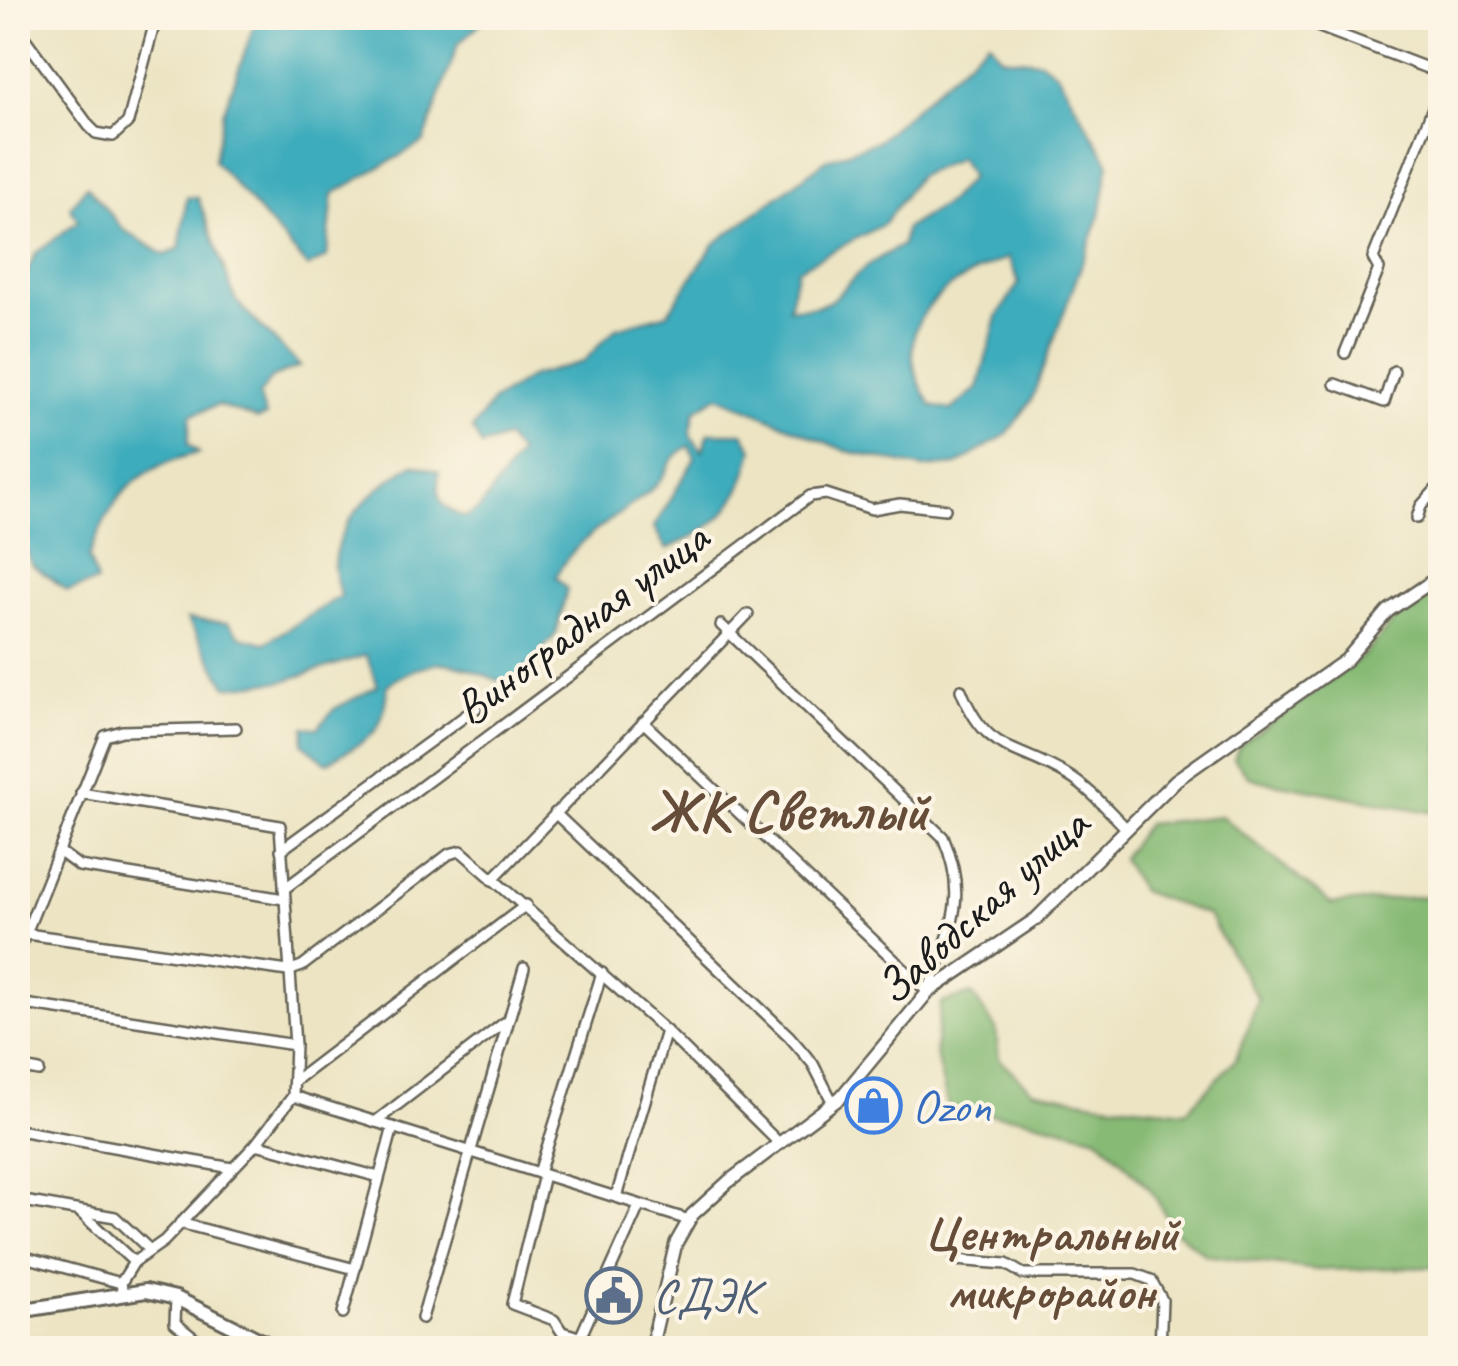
<svg xmlns="http://www.w3.org/2000/svg" width="1458" height="1366" font-family="Caveat,sans-serif">
<style>
.forest{fill:#86ba75;stroke:#516b48;stroke-width:2.5}
.water{fill:#3eacbc;stroke:#2d646c;stroke-width:2.5;fill-rule:evenodd}
.lines{fill:none;stroke-linecap:round;stroke-linejoin:round}
.minor-casing{stroke:#656256;stroke-width:14}
.tertiary-casing{stroke:#656256;stroke-width:16}
.secondary-casing{stroke:#656256;stroke-width:18}
.minor{stroke:#fff;stroke-width:9}
.tertiary{stroke:#fff;stroke-width:11}
.secondary{stroke:#fff;stroke-width:12}
.labels{text-anchor:middle;dominant-baseline:central;stroke-width:8;stroke-linejoin:round;paint-order:stroke}
.street-label{font-size:48px;fill:#1c1c1c;stroke:#fcf5e5}
.shop-label{font-size:48px;fill:#366cbe;stroke:#fcf5e5;text-anchor:start}
.service-label{font-size:48px;fill:#4e5e75;stroke:#fcf5e5;text-anchor:start}
.neighbourhood-label{font-size:50px;font-weight:bold;fill:#664d3a;stroke:#fcf5e5}
.district-label{font-size:58px;font-weight:bold;fill:#664d3a;stroke:#fcf5e5}
</style>
<rect width="100%" height="100%" fill="#fcf5e5"/>
<filter id="ink" filterUnits="userSpaceOnUse"><feTurbulence type="fractalNoise" baseFrequency=".01" numOctaves="2"/><feDisplacementMap in="SourceGraphic" scale="20" xChannelSelector="R" yChannelSelector="G"/><feConvolveMatrix kernelMatrix="1 2 1 2 8 2 1 2 1" color-interpolation-filters="sRGB"/></filter>
<filter id="wash" filterUnits="userSpaceOnUse"><feTurbulence type="fractalNoise" baseFrequency=".0048" numOctaves="4" result="noise"/><feDisplacementMap in="SourceGraphic" scale="40" xChannelSelector="R" yChannelSelector="G"/><feGaussianBlur stdDeviation="2.25" result="paint"/><feColorMatrix in="noise" values="0 0 0 0 0 0 0 0 0 0 0 0 0 0 0 0 0 1.4 0 .05"/><feComposite in="paint" operator="in"/></filter>
<g filter="url(#wash)">
<rect width="100%" height="100%" fill="#ece4c3"/>
<!-- forest -->
<g class="forest">
<polygon points="1440,589 1440,814 1258,780 1249,777 1234,759 1239,746 1362,657 1394,621"/>
<polygon points="1221,816 1331,904 1440,895 1440,1267 1318,1270 1206,1255 1174,1230 1151,1190 1098,1137 1019,1117 949,1111 935,1050 941,1003 972,994 996,1029 999,1059 1032,1090 1095,1102 1186,1111 1236,1059 1258,999 1208,915 1141,891 1122,858 1147,824"/>
</g>
<!-- water -->
<g class="water">
<polygon points="257,18 486,18 458,44 424,142 333,194 327,257 308,267 214,161 223,113"/>
<path d="M989,41L1001,57L1040,61L1057,73L1109,163L1100,215L1031,401L1007,434L957,465L923,468L846,451L718,396L695,411L690,435L702,451L709,433H743L753,449C740,507 720,526 666,549L654,527L695,458L689,446C664,461 671,472 654,487C621,517 575,536 556,577L567,589L556,634L511,685C454,665 443,649 387,685C384,739 370,736 327,763L303,744L305,727L318,728L334,709L378,686L366,655L284,681L227,687L187,619L228,623L241,637L265,643L340,596C339,587 333,574 334,565C336,519 379,485 413,464L439,472C436,499 439,508 465,517L479,509L519,454L506,438L482,446L472,429L493,401L532,376L583,362L616,328L667,314L714,244L826,160L878,141ZM959,158L971,177L948,202L905,229L902,245C890,252 877,259 866,267C833,292 842,309 789,308L798,269L884,224L918,176ZM1008,258L1019,283L997,317L978,388L951,410L932,406C882,328 935,285 1008,258Z"/>
<path d="M87,186L124,230L165,255L179,249L187,197L198,198L236,301L300,366L271,378L259,396L266,416L258,419L218,405L191,415L188,444L199,453C135,467 111,497 89,557L97,582L68,591L31,564L18,529V290L36,253L78,221L70,207Z"/>
</g>
</g>
<g filter="url(#ink)">
<g class="lines">
<defs>
<g id="minor">
<polyline points="1296,18 1440,73"/>
<polyline points="18,29 89,126 96,133 113,136 128,122 156,18"/>
<polyline points="1345,353 1379,269 1373,258 1440,90"/>
<polyline points="1335,384 1384,402 1394,371"/>
<polyline points="1440,440 1440,452"/>
<polyline points="1417,518 1421,506 1440,485"/>
<path d="M961,690C986,754 1015,744 1067,775C1089,788 1108,810 1126,828"/>
<path d="M643,722L928,992C949,931 970,900 943,837L721,625"/>
<polyline points="81,793 280,826 295,1045 293,1096 256,1144 164,1241 134,1262 121,1283 123,1295"/>
<polyline points="555,813 789,1036 813,1064 833,1103"/>
<polyline points="281,850 476,708"/>
<polyline points="60,852 79,866 284,899"/>
<polyline points="492,880 748,614"/>
<polyline points="284,889 810,496 826,494 872,509 900,504 945,509"/>
<polyline points="27,934 288,971 302,966 449,854 461,851 666,1031 779,1143"/>
<polyline points="18,953 105,736 122,731 236,728"/>
<polyline points="18,1003 295,1045"/>
<polyline points="18,1067 39,1071"/>
<polyline points="296,1080 526,905"/>
<polyline points="293,1096 689,1220"/>
<polyline points="375,1122 504,1023"/>
<polyline points="18,1130 232,1168"/>
<polyline points="256,1144 379,1177"/>
<polyline points="539,1173 602,973"/>
<polyline points="544,1175 512,1304 554,1320 562,1332 616,1348"/>
<polyline points="616,1197 666,1031"/>
<polyline points="18,1200 115,1217 150,1250"/>
<polyline points="81,1213 134,1262"/>
<polyline points="180,1223 355,1269"/>
<polyline points="18,1255 121,1283"/>
<polyline points="955,1260 1006,1264 1023,1274 1135,1274 1151,1280 1162,1300 1160,1348"/>
<polyline points="176,1298 175,1323 206,1348"/>
<polyline points="343,1313 393,1127"/>
<polyline points="422,1318 524,968"/>
<polyline points="580,1338 639,1206"/>
</g>
<polyline id="tertiary" points="651,1348 676,1243 692,1215 728,1182 841,1097 928,992 1036,919 1176,780 1346,660 1388,611 1440,576"/>
<polyline id="secondary" points="18,1311 146,1291 176,1298 276,1348"/>
</defs>
<!-- minor casing -->
<use href="#minor" class="minor-casing"/>
<!-- tertiary casing -->
<use href="#tertiary" class="tertiary-casing"/>
<!-- secondary casing -->
<use href="#secondary" class="secondary-casing"/>
<!-- minor -->
<use href="#minor" class="minor"/>
<!-- tertiary -->
<use href="#tertiary" class="tertiary"/>
<!-- secondary -->
<use href="#secondary" class="secondary"/>
</g>
</g>
<!-- icons -->
<defs>
<symbol id="shop-ring" viewBox="-11 -11 22 22"><circle r="9.5" fill="#fcf5e5" stroke="#3f7fe0" stroke-width="1.5"/><path d="M-5-2.5h2.3a2.7 3.5 0 0 1 5.4 0H5L5.5 6h-11ZM-1.5-2.5h3a1.5 2.3 0 0 0-3 0Z" fill="#3f7fe0"/></symbol>
<symbol id="civic-ring" viewBox="-11 -11 22 22"><circle r="9.5" fill="#fcf5e5" stroke="#5c6f8a" stroke-width="1.5"/><path d="M-.6-6.5H3V-4.5H.6V-3L4-1V1h2V6H-6V1h2V-1L-.6-3ZM-1.2 2.5V6h2.4V2.5Z" fill="#5c6f8a"/></symbol>
</defs>
<g fill-rule="evenodd">
<use href="#shop-ring" x="842" y="1074" width="63" height="63"/>
<use href="#civic-ring" x="582" y="1264" width="63" height="63"/>
</g>
<g class="labels">
<!-- street labels -->
<g class="street-label">
<text transform="translate(581 623) rotate(-37)">Виноградная улица</text>
<text transform="translate(982 906) rotate(-42)">Заводская улица</text>
</g>
<!-- shop labels -->
<g class="shop-label">
<text x="912" y="1106">Ozon</text>
</g>
<!-- service labels -->
<g class="service-label">
<text x="653" y="1296">СДЭК</text>
</g>
<!-- neighbourhood labels -->
<g class="neighbourhood-label">
<text x="1051" y="1233">Центральный<tspan x="1051" dy="58">микрорайон</tspan></text>
</g>
<!-- district labels -->
<g class="district-label">
<text x="789" y="810">ЖК Светлый</text>
</g>
</g>
<!-- margin -->
<rect width="1458" height="1366" fill="none" stroke="#fcf5e5" stroke-width="60"/>
</svg>
